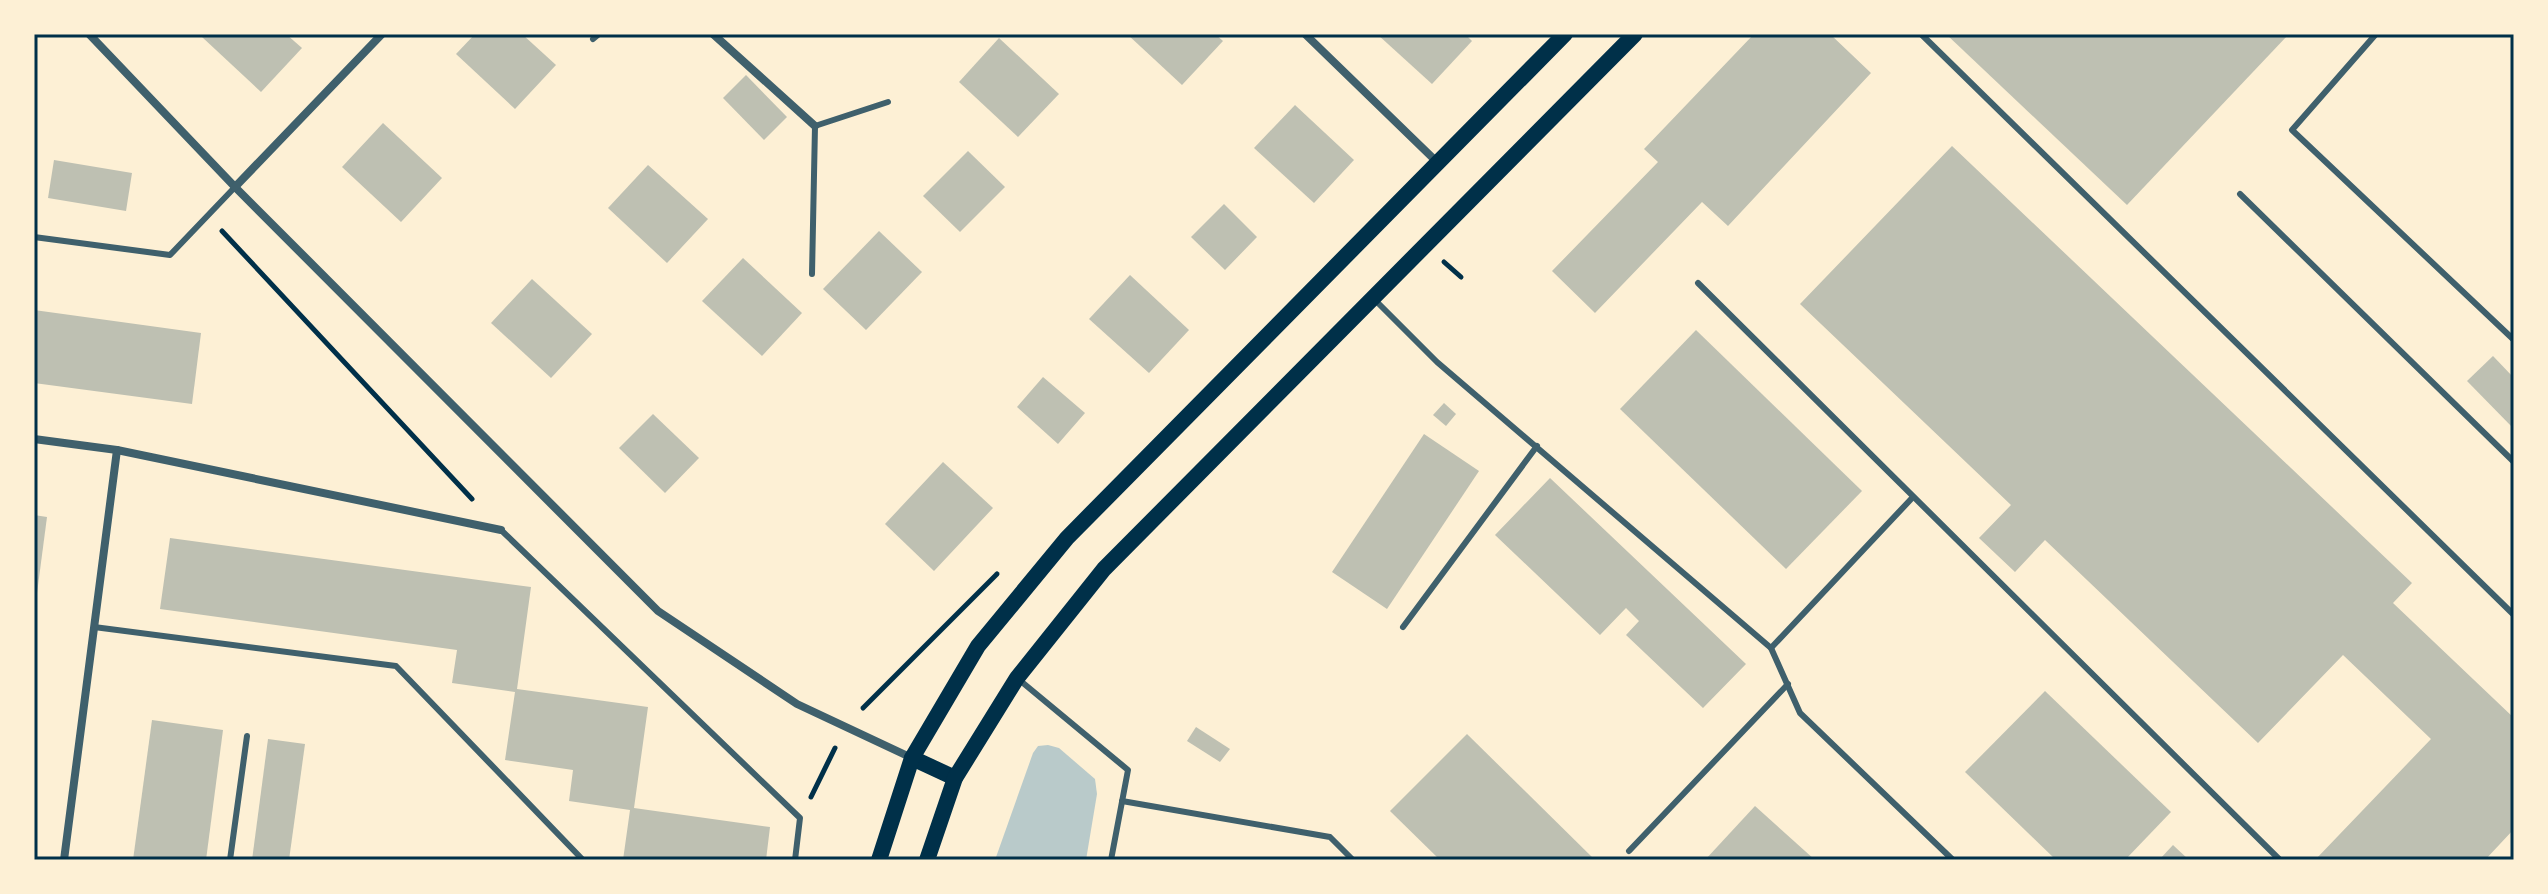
<svg xmlns="http://www.w3.org/2000/svg" width="2548" height="894" font-family="Helvetica,sans-serif">
<style>
.green{fill:#b9caca}
.building{fill:#bec0b2}
.lines{fill:none;stroke-linecap:round;stroke-linejoin:round}
.path{stroke:#003049;stroke-width:5}
.service{stroke:#3f606c;stroke-width:6}
.minor{stroke:#3f606c;stroke-width:8}
.secondary{stroke:#003049;stroke-width:16}
.neatline{fill:none;stroke:#003049;stroke-width:3}
</style>
<rect width="100%" height="100%" fill="#fdf0d5"/>
<!-- green -->
<polygon class="green" points="1048,745 1059,748 1095,779 1097,794 1086,860 995,860 1033,753 1038,746"/>
<!-- building -->
<g class="building">
<polygon points="205,34 286,34 302,48 261,92 202,37"/>
<polygon points="475,34 522,34 556,65 515,109 456,54"/>
<polygon points="1127,34 1215,34 1223,41 1182,85"/>
<polygon points="1377,34 1465,34 1472,41 1432,84"/>
<polygon points="1754,34 1830,34 1871,73 1728,226 1702,202 1595,313 1552,271 1658,162 1644,149"/>
<polygon points="1946,34 2289,34 2127,205"/>
<polygon points="999,38 1059,94 1018,137 959,82"/>
<polygon points="746,75 787,117 764,140 723,98"/>
<polygon points="1295,105 1354,160 1314,203 1254,148"/>
<polygon points="383,123 442,178 401,222 342,167"/>
<polygon points="1952,146 2412,583 2393,603 2514,718 2514,829 2485,860 2315,860 2431,739 2343,655 2258,743 2045,540 2015,572 1979,538 2011,505 1800,304"/>
<polygon points="968,151 1005,187 960,232 923,196"/>
<polygon points="54,160 132,173 126,211 48,198"/>
<polygon points="648,165 708,219 667,263 608,208"/>
<polygon points="1224,204 1257,237 1225,270 1191,237"/>
<polygon points="879,231 922,272 866,330 823,289"/>
<polygon points="743,258 802,313 762,356 702,301"/>
<polygon points="1130,275 1189,330 1149,373 1089,319"/>
<polygon points="532,279 592,334 551,378 491,323"/>
<polygon points="34,310 201,333 192,404 34,383"/>
<polygon points="1696,330 1862,491 1786,569 1620,409"/>
<polygon points="2493,356 2514,378 2514,429 2467,381"/>
<polygon points="1043,377 1085,413 1058,444 1017,407"/>
<polygon points="1444,403 1456,414 1446,426 1433,415"/>
<polygon points="653,414 699,458 665,493 619,448"/>
<polygon points="1424,434 1479,471 1387,609 1332,572"/>
<polygon points="943,462 993,508 934,571 885,524"/>
<polygon points="1550,478 1746,664 1703,708 1626,635 1639,621 1626,608 1600,635 1495,535"/>
<polygon points="34,515 47,517 37,593 34,593"/>
<polygon points="170,538 531,587 517,689 648,707 634,808 770,827 766,860 623,860 630,810 569,801 573,770 505,760 515,692 452,683 457,650 160,609"/>
<polygon points="2045,691 2171,812 2125,860 2056,860 1965,772"/>
<polygon points="152,720 223,730 206,860 133,860"/>
<polygon points="1196,727 1230,749 1220,762 1187,741"/>
<polygon points="1467,734 1595,860 1440,860 1390,811"/>
<polygon points="268,739 305,744 289,860 252,860"/>
<polygon points="1755,806 1815,860 1705,860"/>
<polygon points="2173,845 2189,860 2159,860"/>
</g>
<g class="lines">
<!-- path -->
<g class="path">
<polyline points="222,231 472,499"/>
<polyline points="1444,262 1461,277"/>
<polyline points="863,708 997,574"/>
<polyline points="811,797 835,748"/>
</g>
<!-- service -->
<g class="service">
<polyline points="1921,34 2514,615"/>
<polyline points="2376,34 2292,130 2514,340"/>
<polyline points="593,39 599,34"/>
<polyline points="2240,194 2514,462"/>
<polyline points="34,237 170,255 235,187"/>
<polyline points="812,274 815,126 888,102"/>
<polyline points="1698,283 2280,860"/>
<polyline points="1374,299 1437,362 1771,648 1800,713 1953,860"/>
<polyline points="501,530 800,818 795,860"/>
<polyline points="94,627 396,666 583,860"/>
<polyline points="1403,627 1537,446"/>
<polyline points="1771,648 1913,497"/>
<polyline points="1017,678 1128,770 1111,860"/>
<polyline points="1122,801 1330,837 1353,860"/>
<polyline points="1629,851 1788,684"/>
<polyline points="230,860 247,736"/>
</g>
<!-- minor -->
<g class="minor">
<polyline points="89,34 235,187 658,611 797,704 912,758"/>
<polyline points="713,34 815,126"/>
<polyline points="1305,34 1438,163"/>
<polyline points="235,187 382,34"/>
<polyline points="34,439 117,450 501,530"/>
<polyline points="64,860 117,450"/>
</g>
<!-- secondary -->
<g class="secondary">
<polyline points="912,758 955,778"/>
<polyline points="879,860 912,758 978,646 1067,538 1565,34"/>
<polyline points="927,860 955,778 1017,678 1104,569 1635,34"/>
</g>
</g>
<!-- border -->
<rect width="2548" height="894" fill="none" stroke="#fdf0d5" stroke-width="72"/>
<rect x="36" y="36" width="2476" height="822" class="neatline"/>
</svg>
